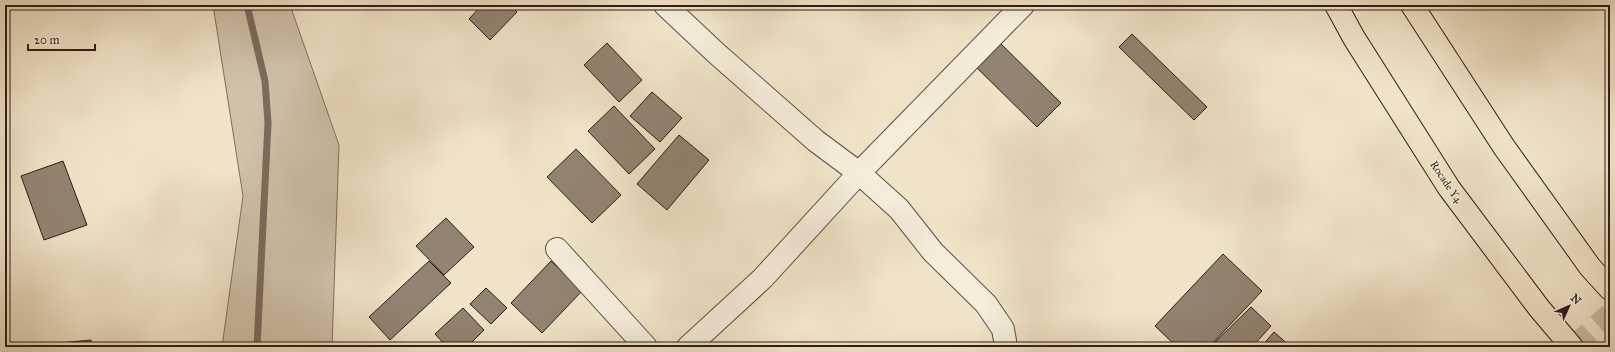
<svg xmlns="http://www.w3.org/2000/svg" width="1615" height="352" font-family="'IM FELL Great Primer',serif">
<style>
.green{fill:#cfc2aa;stroke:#7e7060}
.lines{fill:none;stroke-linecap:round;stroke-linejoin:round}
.stream{stroke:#7a6c5c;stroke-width:7}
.building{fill:#928472;stroke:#2d1d15}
.minor-tunnel{stroke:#c9bca4;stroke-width:22;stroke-dasharray:22 11;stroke-linecap:butt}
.minor-casing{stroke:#5e4f42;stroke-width:24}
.highway-casing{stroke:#2d1d15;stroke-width:24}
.minor{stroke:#f5eddb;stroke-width:22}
.highway{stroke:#f0e4c8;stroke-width:22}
.labels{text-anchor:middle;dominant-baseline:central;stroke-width:3;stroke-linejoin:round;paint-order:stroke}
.street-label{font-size:11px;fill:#2d1d15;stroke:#f5eddb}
</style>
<rect width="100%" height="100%" fill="#f0e4c8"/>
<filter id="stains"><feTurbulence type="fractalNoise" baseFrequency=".005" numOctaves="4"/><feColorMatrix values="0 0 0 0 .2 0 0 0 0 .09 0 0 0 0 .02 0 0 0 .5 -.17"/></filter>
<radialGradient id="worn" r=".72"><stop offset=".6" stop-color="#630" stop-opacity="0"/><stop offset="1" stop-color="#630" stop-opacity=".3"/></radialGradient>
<!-- green -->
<polygon class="green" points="213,5 290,5 339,145 332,347 222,347 243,196"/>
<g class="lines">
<!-- stream -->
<polyline class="stream" points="247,5 265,81 268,123 257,347"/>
</g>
<!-- building -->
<g class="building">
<polygon points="422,5 431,5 426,10"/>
<polygon points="482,5 510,5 517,12 490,40 469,19"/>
<polygon points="1132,34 1207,107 1194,120 1119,47"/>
<polygon points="995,38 1061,103 1037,127 971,62"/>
<polygon points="607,43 642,80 619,102 584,65"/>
<polygon points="652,92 682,118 660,142 630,116"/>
<polygon points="614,106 655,149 629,174 588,131"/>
<polygon points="679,135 709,160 667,210 637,184"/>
<polygon points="576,149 621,195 592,223 547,177"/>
<polygon points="63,161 87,225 44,240 21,176"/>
<polygon points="446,218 474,247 444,275 416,246"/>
<polygon points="1223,254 1262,291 1209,347 1177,347 1155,326"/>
<polygon points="429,261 451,283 390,340 369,317"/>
<polygon points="551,261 582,291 542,333 511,303"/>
<polygon points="486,288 507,308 491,324 470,304"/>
<polygon points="1251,307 1271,326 1252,347 1210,347"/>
<polygon points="463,308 484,330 467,347 447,347 435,334"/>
<polygon points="1274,332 1291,347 1261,347"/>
<polygon points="91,340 92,347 49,347 49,344"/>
</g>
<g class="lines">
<!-- minor-tunnel -->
<polyline class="minor-tunnel" points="1573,347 1610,314"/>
<defs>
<g id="minor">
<polyline points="665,5 716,53 816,141 859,173 899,209 933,252 986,304 1003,329 1006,347"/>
<polyline points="557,249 646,347"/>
<polyline points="688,347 763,278 859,173 1023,5"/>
</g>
<g id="highway">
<polyline points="1336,5 1354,38 1449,188 1539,308 1572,347"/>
<polyline points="1412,5 1504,147 1590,267 1610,289"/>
</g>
</defs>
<!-- minor casing -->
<use href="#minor" class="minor-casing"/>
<!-- highway casing -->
<use href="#highway" class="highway-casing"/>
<!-- minor -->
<use href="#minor" class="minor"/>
<!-- highway -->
<use href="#highway" class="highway"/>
</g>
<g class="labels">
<!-- street labels -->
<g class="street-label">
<text transform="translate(1446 182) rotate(56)">Rocade Y4</text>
</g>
</g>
<!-- margin -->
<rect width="1615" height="352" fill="none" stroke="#f0e4c8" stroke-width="20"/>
<rect x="6" y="6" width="1603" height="340" fill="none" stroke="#2d1d15" stroke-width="2"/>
<rect x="10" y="10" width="1595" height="332" fill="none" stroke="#2d1d15"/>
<!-- north arrow -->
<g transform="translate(1569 306) rotate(45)" stroke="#f5eddb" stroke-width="3" paint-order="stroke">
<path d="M0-3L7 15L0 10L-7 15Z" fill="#2d1d15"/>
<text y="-6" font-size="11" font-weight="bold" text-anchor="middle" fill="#2d1d15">N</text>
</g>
<!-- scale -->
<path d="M28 44v6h67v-6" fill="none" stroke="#2d1d15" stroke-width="2"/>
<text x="34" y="44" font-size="12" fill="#2d1d15" stroke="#f5eddb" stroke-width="3" paint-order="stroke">20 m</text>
<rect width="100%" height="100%" filter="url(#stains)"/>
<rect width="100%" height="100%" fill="url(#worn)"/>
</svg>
